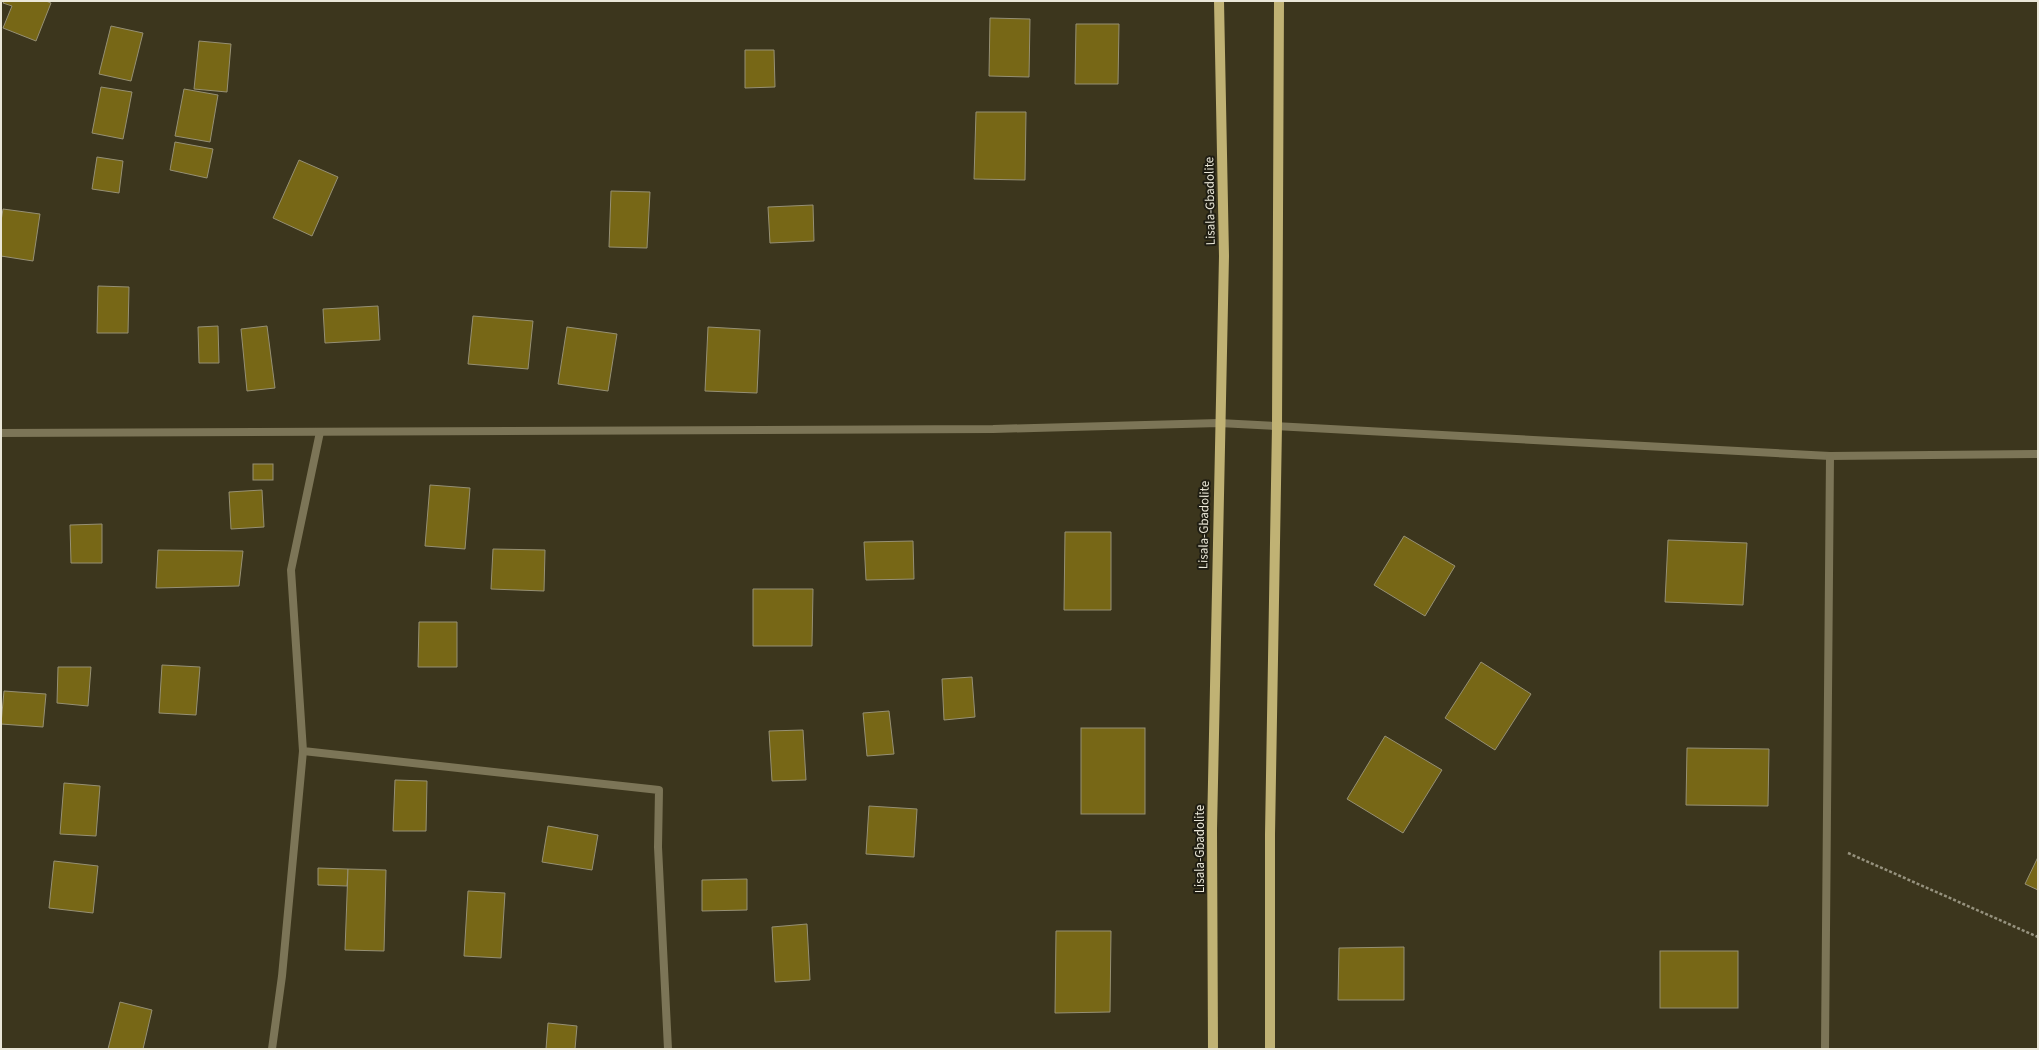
<svg xmlns="http://www.w3.org/2000/svg" width="2039" height="1050" font-family="'Source Sans 3',sans-serif">
<style>
.building{fill:#776716;stroke:#969074}
.lines{fill:none;stroke-linecap:round;stroke-linejoin:round}
.path{stroke:#96927e;stroke-width:2.5;stroke-dasharray:3 2;stroke-linecap:butt}
.street{stroke:#7c7557;stroke-width:8}
.primary{stroke:#c0b274;stroke-width:10}
.labels{text-anchor:middle;dominant-baseline:central;stroke-width:4;stroke-linejoin:round;paint-order:stroke}
.street-label{font-size:13px;fill:#eae7d8;stroke:#201e13}
</style>
<rect width="100%" height="100%" fill="#3c361d"/>
<!-- building -->
<g class="building">
<polygon points="4,1 46,1 51,3 36,41 3,28 12,6 3,3"/>
<polygon points="990,18 1030,19 1029,77 989,76"/>
<polygon points="1076,24 1119,24 1118,84 1075,84"/>
<polygon points="111,26 143,33 131,81 99,74"/>
<polygon points="199,41 231,44 227,92 194,89"/>
<polygon points="745,50 774,50 775,87 745,88"/>
<polygon points="101,87 132,92 123,139 92,133"/>
<polygon points="184,89 218,95 210,142 175,136"/>
<polygon points="976,112 1026,112 1025,180 974,179"/>
<polygon points="175,142 213,149 207,178 170,170"/>
<polygon points="97,157 123,161 119,193 92,189"/>
<polygon points="299,160 338,177 312,236 273,218"/>
<polygon points="611,191 650,192 647,248 609,247"/>
<polygon points="813,205 814,241 770,243 768,207"/>
<polygon points="3,209 40,214 33,261 1,256 1,221"/>
<polygon points="98,286 129,287 128,333 97,333"/>
<polygon points="378,306 380,340 325,343 323,309"/>
<polygon points="473,316 533,321 528,369 468,364"/>
<polygon points="218,326 219,363 199,363 198,327"/>
<polygon points="267,326 275,388 247,391 241,329"/>
<polygon points="567,327 617,334 608,391 558,384"/>
<polygon points="708,327 760,330 757,393 705,391"/>
<rect x="253" y="464" width="20" height="16"/>
<polygon points="430,485 470,488 465,549 425,546"/>
<polygon points="262,490 264,527 231,529 229,492"/>
<polygon points="102,524 102,563 71,563 70,525"/>
<polygon points="1065,532 1111,532 1111,610 1064,610"/>
<polygon points="1404,536 1455,566 1425,616 1374,585"/>
<polygon points="1668,540 1747,543 1743,605 1665,602"/>
<polygon points="913,541 914,579 866,580 864,542"/>
<polygon points="493,549 545,550 544,591 491,589"/>
<polygon points="158,550 243,551 239,586 156,588"/>
<polygon points="753,589 813,589 812,646 753,646"/>
<polygon points="419,622 457,622 457,667 418,667"/>
<polygon points="1481,662 1531,694 1495,750 1445,718"/>
<polygon points="162,665 200,667 196,715 159,713"/>
<polygon points="58,667 91,667 88,706 57,703"/>
<polygon points="972,677 975,717 944,720 942,679"/>
<polygon points="4,691 46,694 43,727 1,724"/>
<polygon points="889,711 894,754 867,756 863,713"/>
<rect x="1081" y="728" width="64" height="86"/>
<polygon points="803,730 806,780 772,781 769,731"/>
<polygon points="1385,736 1442,770 1403,833 1347,799"/>
<polygon points="1687,748 1769,749 1768,806 1686,805"/>
<polygon points="395,780 427,781 426,831 393,831"/>
<polygon points="64,783 100,786 96,836 60,834"/>
<polygon points="869,806 917,809 914,857 866,854"/>
<polygon points="548,826 598,835 592,870 542,862"/>
<polygon points="2038,857 2038,890 2025,884"/>
<polygon points="54,861 98,866 93,913 49,908"/>
<polygon points="318,868 348,869 347,886 318,885"/>
<polygon points="348,869 386,870 384,951 345,950"/>
<polygon points="747,879 747,910 702,911 702,880"/>
<polygon points="468,891 505,893 501,958 464,956"/>
<polygon points="807,924 810,980 775,982 772,927"/>
<polygon points="1056,931 1111,931 1110,1012 1055,1013"/>
<polygon points="1404,947 1404,1000 1338,1000 1339,948"/>
<rect x="1660" y="951" width="78" height="57"/>
<polygon points="120,1002 152,1010 143,1049 108,1049"/>
<polygon points="548,1023 577,1026 575,1049 546,1049"/>
</g>
<g class="lines">
<!-- path -->
<polyline class="path" points="1848,853 2038,937"/>
<!-- street -->
<g class="street">
<polyline points="320,432 291,570 303,751 659,790 658,847 668,1049"/>
<polyline points="1,433 993,429 1219,423 1830,456 2038,454"/>
<polyline points="272,1049 282,976 303,751"/>
<polyline points="1825,1049 1830,456"/>
</g>
<!-- primary -->
<g class="primary">
<polyline points="1213,1049 1212,830 1224,256 1219,1"/>
<polyline points="1270,1049 1270,834 1277,426 1279,1"/>
</g>
</g>
<g class="labels">
<!-- street labels -->
<g class="street-label">
<text transform="translate(1210 201) rotate(-91)">Lisala-Gbadolite</text>
<text transform="translate(1204 525) rotate(-89)">Lisala-Gbadolite</text>
<text transform="translate(1200 849) rotate(-90)">Lisala-Gbadolite</text>
</g>
</g>
<!-- border -->
<rect width="2039" height="1050" fill="none" stroke="#eae7d8" stroke-width="4"/>
</svg>
